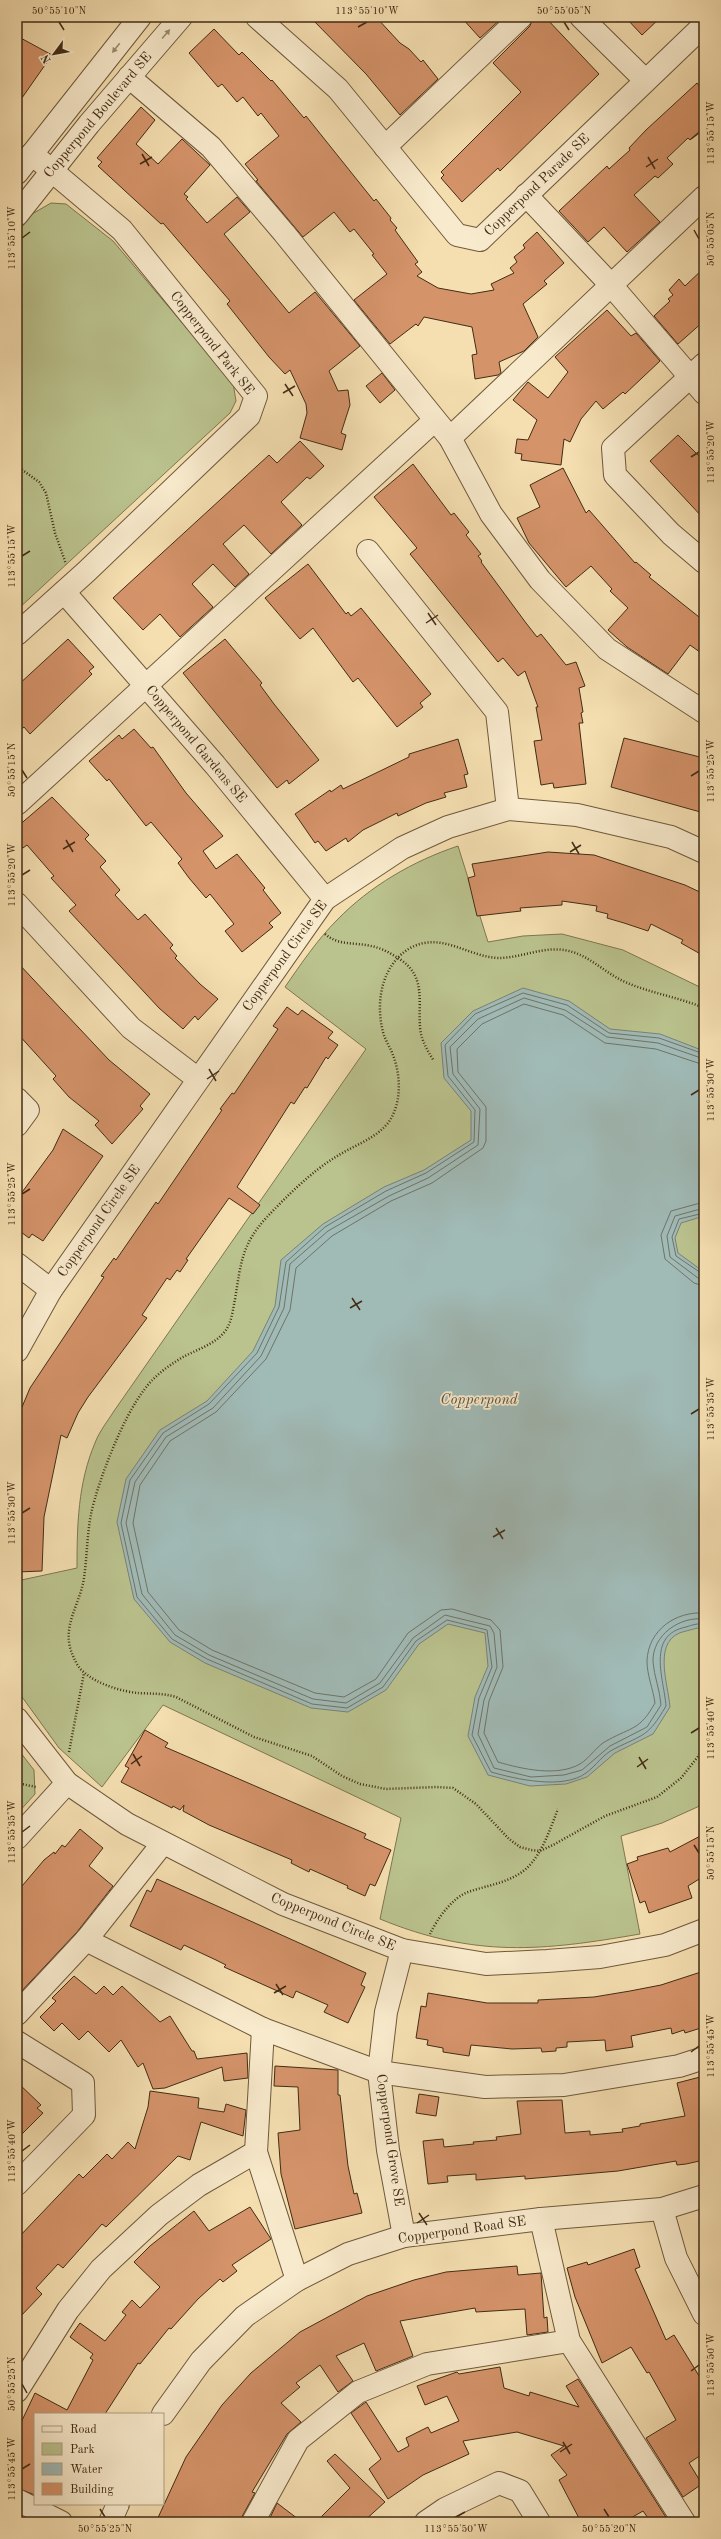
<svg xmlns="http://www.w3.org/2000/svg" width="721" height="2539" font-family="'Old Standard TT',serif">
<style>
.green{fill:#bac28d;stroke:#7e7751}
.water{fill:#a0bab6;stroke:#7a8176}
.lines{fill:none;stroke-linecap:round;stroke-linejoin:round}
.shore{stroke:#717366;stroke-width:1}
.building{fill:#d5936a;stroke:#422c15}
.minor-casing{stroke:#6f593c;stroke-width:24}
.path{stroke:#422c15;stroke-width:2.5;stroke-dasharray:1 2;stroke-linecap:butt}
.minor{stroke:#f8eacc;stroke-width:22}
.oneway{fill:#9d8b70}
.ticks{fill:none;stroke:#422c15;stroke-width:1.5}
.labels{text-anchor:middle;dominant-baseline:central;stroke-width:3.5;stroke-linejoin:round;paint-order:stroke}
.street-label{font-size:14px;fill:#422c15;stroke:#f8eacc}
.water-label{font-size:15px;font-style:italic;fill:#5a503d;stroke:#f8eacc}
.neatline{fill:none;stroke:#422c15;stroke-width:1.5}
.ticks-label{font-size:10px;text-anchor:middle;fill:#422c15}
</style>
<rect width="100%" height="100%" fill="#f5dfb1"/>
<filter id="stains"><feTurbulence type="fractalNoise" baseFrequency=".005" numOctaves="4"/><feColorMatrix values="0 0 0 0 .2 0 0 0 0 .09 0 0 0 0 .02 0 0 0 .5 -.17"/></filter>
<radialGradient id="worn" r=".72"><stop offset=".6" stop-color="#630" stop-opacity="0"/><stop offset="1" stop-color="#630" stop-opacity=".3"/></radialGradient>
<!-- green -->
<g class="green">
<polygon points="51,203 66,204 113,241 233,383 236,401 230,413 17,610 17,233 32,214"/>
<path d="M458,846L488,942L523,936L562,934L623,950L704,989V1804L662,1823L621,1836L640,1934C542,1951 475,1958 380,1919L401,1818L163,1705L102,1787L59,1748L17,1690V1581L77,1568C77,1525 78,1483 95,1443C99,1432 107,1422 114,1411L366,1049L285,987C301,964 317,940 337,920C370,886 413,861 458,846Z"/>
<polygon points="17,1748 34,1770 35,1794 17,1814"/>
</g>
<!-- water -->
<path class="water" d="M523,988L569,1001L610,1029L660,1034L704,1051V1216L681,1223L675,1238L678,1253L704,1272V1628C698,1627 691,1630 686,1631C651,1638 668,1683 670,1707L653,1734L615,1753L587,1777L566,1784L530,1786L488,1775L468,1736L475,1697L488,1666L485,1633L448,1624L419,1644L386,1690L348,1712L311,1708L205,1663L170,1642L134,1599L117,1522L126,1479L160,1430L207,1401L253,1351L275,1306L281,1260L323,1224L384,1187L424,1170L471,1140V1111L444,1078L441,1043L473,1011Z"/>
<g class="lines">
<!-- shore -->
<g class="shore">
<path d="M704,1054L659,1038L609,1033L567,1005L523,993L475,1014L445,1045L448,1076L475,1110L474,1142L426,1173L386,1191L325,1227L286,1262L279,1307L257,1353L209,1404L163,1433L130,1480L121,1523L137,1597L172,1639L207,1659L312,1704L347,1708L383,1687L416,1641L447,1620L487,1630L492,1667L479,1698L472,1735L491,1772C516,1779 563,1790 586,1773C596,1766 603,1754 614,1749C644,1734 648,1737 666,1706C664,1679 646,1635 686,1627C692,1625 698,1623 704,1624"/>
<path d="M704,1059L658,1043L607,1037L565,1010L524,998L478,1019L450,1047L453,1074L480,1109L478,1145L428,1178L389,1196L328,1231L290,1264L284,1308L261,1356L213,1408L166,1437L135,1482L126,1523L142,1594L175,1635L209,1655L313,1699L346,1703L380,1683L413,1638L445,1615L490,1626L494,1633L497,1667L484,1700L478,1734L494,1768L531,1777L564,1775L582,1770L610,1746L647,1727L661,1705C660,1690 654,1676 653,1662C652,1635 680,1616 704,1619"/>
<path d="M704,1065L656,1049L605,1043L563,1015L524,1004L482,1024L457,1049L458,1072L486,1107V1141L483,1148L432,1183L391,1201L332,1236L296,1268L290,1310L266,1359L216,1412L170,1441L140,1485L133,1523L148,1592L179,1630L212,1650L315,1693L344,1697L376,1679L408,1633L441,1610L452,1609L491,1620L500,1630L503,1667L489,1701L484,1733L498,1762C522,1769 557,1777 580,1764C590,1758 597,1745 608,1740C632,1727 640,1730 655,1703C653,1689 647,1675 647,1661C648,1630 676,1611 704,1613"/>
<polyline points="704,1202 671,1211 661,1235 665,1259 694,1283 704,1286"/>
<polyline points="704,1208 675,1216 667,1236 670,1257 698,1278 704,1280"/>
<polyline points="704,1213 679,1219 672,1237 676,1256 704,1275"/>
</g>
</g>
<!-- building -->
<g class="building">
<polygon points="310,17 376,17 400,43 409,49 421,62 423,60 438,79 400,115 366,74"/>
<polygon points="461,17 503,17 480,38"/>
<polygon points="533,17 545,17 599,74 500,171 498,168 462,202 441,178 444,175 441,172 521,92 493,63 530,26"/>
<polygon points="625,17 661,17 642,35"/>
<polygon points="214,29 239,55 242,52 271,81 272,80 304,118 306,116 374,201 376,199 391,218 390,220 397,228 395,230 418,262 415,264 422,272 417,276 438,288 471,294 494,290 491,284 514,273 510,268 517,262 514,257 525,248 523,245 537,232 564,263 544,281 547,284 523,304 538,337 524,351 499,362 501,373 498,375 475,379 472,355 477,354 472,327 424,317 418,326 416,324 390,344 354,300 387,274 372,255 374,254 354,229 350,232 334,212 303,237 256,181 258,180 245,164 279,136 261,113 258,116 243,97 237,102 222,84 218,87 189,53"/>
<polygon points="17,36 52,55 17,105"/>
<polygon points="697,83 704,91 704,127 690,140 688,138 667,158 673,164 658,178 655,176 634,195 660,222 627,252 604,227 588,242 559,211 607,166 609,169 630,150 629,148 646,130"/>
<polygon points="141,107 155,120 136,144 158,164 182,139 210,165 184,194 188,197 186,199 207,223 237,197 250,212 224,234 289,313 315,292 360,346 329,371 338,391 348,390 350,405 341,433 346,435 342,450 300,438 307,413 306,404 290,370 285,374 269,357 227,304 230,301 163,223 161,224 98,166 102,162 97,158"/>
<polygon points="704,268 704,321 678,344 654,316 670,301 668,299 673,295 669,290 679,279 685,286"/>
<polygon points="607,310 631,336 636,333 660,361 625,394 623,392 603,409 596,401 581,419 570,442 564,439 561,465 521,460 522,454 515,453 517,439 528,440 537,420 513,400 528,382 548,398 568,372 555,357"/>
<polygon points="382,373 395,390 380,403 366,386"/>
<polygon points="678,435 704,461 704,519 650,461"/>
<polygon points="300,441 324,466 310,479 307,477 281,502 302,525 271,554 244,525 223,544 249,574 235,587 213,564 192,584 213,607 180,637 160,614 143,630 113,598 269,455 277,463"/>
<polygon points="413,464 451,515 454,513 469,532 466,535 481,554 478,556 482,561 481,562 526,623 537,637 541,634 566,665 576,662 585,686 579,688 583,712 581,713 583,723 579,723 586,784 554,788 553,783 541,785 534,741 542,740 536,707 538,707 525,671 518,676 503,658 498,662 410,554 417,548 374,497"/>
<polygon points="563,468 586,513 589,510 635,563 636,562 651,575 649,577 704,621 704,655 690,645 668,674 627,647 608,630 628,608 610,591 612,589 591,566 566,587 529,543 517,518 540,507 530,485"/>
<polygon points="308,564 346,614 348,612 351,616 361,608 431,694 420,703 423,707 397,727 358,678 353,682 313,628 300,639 265,598"/>
<polygon points="68,639 94,667 89,671 92,674 30,734 24,727 17,733 17,686"/>
<polygon points="225,639 262,683 260,685 274,704 319,760 289,784 287,780 277,788 183,673"/>
<polygon points="134,729 151,748 153,747 186,793 223,836 203,851 216,869 237,854 265,888 263,890 281,913 269,923 273,927 242,952 225,931 234,924 210,894 206,898 189,878 178,863 182,859 151,822 146,826 109,779 107,781 89,761 119,735 122,739"/>
<polygon points="624,738 704,758 704,813 611,787"/>
<polygon points="458,739 468,774 464,775 467,787 444,793 446,797 426,803 398,816 397,813 363,830 348,842 346,838 326,851 318,841 315,843 295,814 330,790 331,792 341,785 343,789 409,757 409,754"/>
<polygon points="52,797 89,835 85,839 106,861 100,867 120,890 115,895 138,920 145,914 173,945 170,948 177,956 175,958 200,984 218,999 198,1020 195,1016 183,1029 159,1008 69,911 76,905 51,878 54,876 27,845 23,848 17,841 17,827"/>
<polygon points="548,852 594,855 685,885 704,894 704,956 681,943 683,940 651,924 648,931 624,923 607,918 608,914 596,911 597,906 562,901 562,905 520,908 521,911 477,916 468,878 475,876 472,864"/>
<polygon points="17,962 109,1060 150,1094 140,1106 143,1109 112,1144 95,1125 99,1121 69,1097 53,1079 56,1076 17,1033"/>
<polygon points="287,1007 298,1015 302,1010 333,1032 328,1038 338,1045 328,1059 326,1057 307,1088 305,1087 294,1104 291,1102 237,1187 260,1205 253,1214 229,1198 186,1259 188,1260 180,1272 177,1270 170,1280 167,1278 142,1315 147,1318 88,1397 78,1413 67,1438 61,1435 44,1517 42,1571 17,1572 17,1419 30,1388 104,1277 101,1276 114,1258 116,1260 156,1202 158,1204 222,1110 220,1109 232,1093 234,1094 278,1029 273,1026"/>
<polygon points="63,1129 103,1156 43,1241 32,1234 29,1238 17,1229 17,1199 53,1150"/>
<polygon points="145,1730 168,1743 165,1747 366,1834 364,1838 391,1850 375,1886 370,1884 365,1896 347,1888 348,1886 310,1869 309,1872 291,1863 292,1860 209,1825 183,1811 184,1805 180,1810 173,1806 172,1808 121,1782 129,1768 125,1766"/>
<polygon points="80,1829 103,1848 89,1866 113,1886 77,1932 17,1996 17,1892 44,1860 54,1852 55,1854 62,1845 65,1847"/>
<polygon points="704,1834 704,1876 688,1886 692,1898 649,1913 645,1901 640,1903 627,1864 638,1860 637,1857 668,1848 670,1852"/>
<polygon points="157,1879 366,1973 361,1985 365,1987 348,2023 324,2012 328,2005 296,1991 293,1998 224,1967 226,1965 216,1960 184,1945 181,1950 130,1926 147,1890 151,1892"/>
<polygon points="704,1971 704,2027 685,2033 684,2030 672,2034 671,2028 631,2036 633,2047 606,2051 605,2040 567,2042 567,2047 556,2048 556,2051 542,2052 541,2048 512,2049 471,2045 469,2056 443,2052 443,2048 427,2045 428,2040 416,2038 421,2006 426,2007 428,1993 487,2003 538,2003 538,2000 594,1997 630,1991 661,1985"/>
<polygon points="74,1976 96,1994 104,1986 113,1995 122,1986 160,2022 170,2016 192,2051 194,2051 197,2059 247,2053 248,2078 224,2081 222,2067 165,2088 153,2089 143,2063 138,2067 121,2040 109,2052 88,2031 79,2040 62,2023 54,2031 40,2017 56,2001 52,1998"/>
<polygon points="275,2066 338,2070 338,2095 340,2095 348,2166 354,2194 357,2193 362,2213 295,2229 281,2174 278,2133 300,2130 298,2087 274,2086"/>
<polygon points="704,2076 704,2160 686,2164 677,2165 676,2161 618,2171 525,2179 525,2176 476,2180 476,2174 447,2176 448,2182 428,2184 423,2141 443,2139 444,2147 474,2144 473,2142 497,2140 496,2137 521,2134 517,2101 562,2100 565,2133 590,2131 590,2135 623,2132 622,2129 640,2126 640,2124 685,2116 677,2083"/>
<polygon points="17,2082 41,2105 37,2108 43,2113 17,2139"/>
<polygon points="150,2091 199,2098 198,2108 224,2112 226,2104 246,2110 243,2136 201,2122 190,2160 178,2156 106,2227 102,2224 63,2268 58,2264 36,2288 42,2294 17,2320 17,2239 79,2174 83,2178 107,2154 112,2159 128,2142 135,2149 148,2107"/>
<polygon points="419,2094 439,2097 436,2116 416,2113"/>
<polygon points="250,2207 271,2239 232,2265 237,2271 223,2282 220,2279 198,2299 171,2329 169,2328 140,2364 138,2363 105,2414 35,2414 35,2495 17,2488 17,2431 35,2393 67,2410 93,2360 90,2358 93,2354 70,2337 80,2323 105,2341 126,2315 122,2312 132,2300 140,2308 160,2287 134,2262 150,2246 194,2211 209,2231"/>
<polygon points="634,2249 640,2267 635,2269 666,2340 674,2335 704,2384 704,2453 689,2463 702,2484 683,2497 646,2438 676,2420 649,2372 647,2373 631,2347 602,2363 575,2297 567,2268 587,2262 588,2265"/>
<polygon points="517,2266 518,2275 541,2273 544,2318 547,2317 548,2332 527,2335 525,2309 476,2312 475,2308 400,2321 413,2356 376,2371 364,2343 336,2356 353,2381 338,2392 320,2365 296,2383 300,2387 281,2403 301,2422 287,2434 252,2492 255,2493 239,2522 156,2522 186,2457 222,2405 251,2373 300,2332 367,2296 414,2280 446,2272"/>
<polygon points="500,2367 504,2388 529,2396 530,2392 579,2407 566,2386 578,2379 669,2522 651,2522 643,2511 624,2522 581,2522 559,2480 567,2475 551,2455 564,2446 517,2432 463,2441 469,2454 423,2475 388,2499 369,2469 381,2459 351,2413 366,2402 398,2452 409,2446 406,2438 428,2427 431,2433 459,2421 447,2396 425,2405 417,2386 457,2372 459,2374"/>
<polygon points="335,2454 385,2502 363,2522 316,2522 350,2488 327,2461"/>
<polygon points="277,2503 302,2522 272,2522 269,2520"/>
</g>
<g class="lines">
<defs>
<g id="minor">
<polyline points="257,17 338,89 457,235 480,240 704,25"/>
<polyline points="581,17 645,80"/>
<polyline points="129,77 211,147 284,233 450,438 491,514 540,580 607,649 704,712"/>
<polyline points="385,147 521,17"/>
<polyline points="17,173 140,17"/>
<polyline points="526,195 611,285 704,393"/>
<polyline points="17,215 89,124 181,17"/>
<polyline points="704,364 613,448 615,475 671,534 704,562"/>
<polyline points="450,438 704,197"/>
<polyline points="368,551 497,712 508,809"/>
<polyline points="64,592 215,765 325,899"/>
<polyline points="17,634 86,572 249,416 256,396 122,230 32,154"/>
<polyline points="17,804 435,420"/>
<polyline points="17,904 131,1028 198,1079"/>
<polyline points="17,1099 28,1110 17,1125"/>
<polyline points="17,1264 51,1290"/>
<polyline points="17,1351 51,1290 325,899 402,848 448,827 508,809 577,815 671,837 704,852"/>
<polyline points="17,1719 67,1783 127,1824 283,1904 402,1950 486,1964 547,1961 600,1957 665,1945 704,1930"/>
<polyline points="17,1838 67,1783"/>
<polyline points="86,1940 263,2029 379,2072 485,2087 564,2085 679,2066 704,2058"/>
<polyline points="402,1950 386,2012 379,2072 388,2150 404,2236"/>
<polyline points="17,2014 86,1940 163,1843"/>
<polyline points="263,2029 256,2152 297,2280"/>
<polyline points="17,2042 83,2083 84,2115 17,2184"/>
<polyline points="662,2209 676,2258 704,2314"/>
<polyline points="541,2219 569,2341 684,2522"/>
<polyline points="17,2391 68,2310 101,2269 159,2215 199,2185 256,2152"/>
<polyline points="163,2414 201,2361 245,2316 297,2280 348,2254 404,2236 541,2219 662,2209 704,2196"/>
<polyline points="17,2500 61,2522"/>
<polyline points="110,2522 118,2504"/>
<polyline points="253,2522 298,2440 358,2392 427,2364 569,2341"/>
<polyline points="426,2522 445,2509 499,2483 520,2491 539,2522"/>
</g>
</defs>
<!-- minor casing -->
<use href="#minor" class="minor-casing"/>
<!-- path -->
<g class="path">
<polyline points="17,466 39,482 46,493 55,533 66,564"/>
<path d="M325,934C339,946 354,942 371,946C382,948 392,954 401,960C426,977 418,1002 420,1027C421,1040 427,1050 434,1061"/>
<path d="M704,1008C678,997 650,993 625,982C605,973 590,956 569,951C545,945 522,958 499,958C468,957 443,932 412,947C382,963 375,1001 383,1032C385,1040 390,1047 393,1055C401,1076 402,1104 388,1123C374,1140 352,1146 334,1158C310,1173 286,1197 267,1217C241,1245 241,1264 235,1299C233,1309 232,1321 226,1330C216,1344 198,1349 183,1357C168,1366 154,1376 144,1390C123,1417 98,1481 91,1514C87,1535 87,1557 84,1578C80,1606 59,1628 74,1658C76,1663 80,1670 85,1673C97,1684 123,1692 139,1693C152,1694 163,1693 176,1697L254,1737L312,1756L342,1776L360,1784L386,1789L436,1787L453,1788L476,1804L509,1839L520,1847L531,1850L540,1851L553,1845L605,1816L657,1797L681,1778L704,1749"/>
<polyline points="69,1752 84,1673"/>
<polyline points="17,1783 36,1787"/>
<path d="M430,1934C437,1919 452,1898 468,1892C488,1885 510,1883 527,1868C543,1852 550,1829 558,1809"/>
</g>
<!-- minor -->
<use href="#minor" class="minor"/>
</g>
<!-- one-way arrows -->
<defs><path id="oneway-solid" d="M-6-.8H1V-3.2L6.5 0L1 3.2V.8H-6Z"/></defs>
<g class="oneway">
<use href="#oneway-solid" transform="translate(166 34) rotate(-49)"/>
<use href="#oneway-solid" transform="translate(116 48) rotate(128)"/>
</g>
<!-- ticks -->
<path class="ticks" d="M59,22L64,30M564,22L569,30M358,27L367,22M691,139L699,133M142,154L149,166M648,157L655,169M140,164L152,157M646,167L658,159M694,230L699,239M22,238L30,232M285,384L293,396M283,393L295,386M691,457L699,452M22,556L30,551M428,613L436,625M426,623L438,615M22,770L27,778M691,776L699,771M66,840L73,852M572,842L579,854M63,849L75,842M570,852L581,845M22,875L30,870M209,1069L216,1081M207,1079L219,1071M691,1095L699,1090M22,1194L30,1189M352,1298L360,1310M350,1308L362,1301M691,1414L699,1409M22,1513L30,1508M496,1528L503,1539M493,1537L505,1530M691,1733L699,1728M133,1754L140,1766M639,1757L646,1769M131,1764L142,1756M637,1767L648,1759M22,1832L30,1826M694,1845L699,1853M276,1984L283,1995M274,1993L286,1986M691,2052L699,2046M22,2151L30,2145M419,2213L427,2225M417,2223L429,2215M691,2371L699,2365M22,2384L27,2393M563,2442L570,2454M560,2452L572,2444M22,2469L30,2464M100,2509L105,2517M604,2509L609,2517M456,2517L465,2512"/>
<g class="labels">
<!-- street labels -->
<g class="street-label">
<text transform="translate(98 115) rotate(-50)">Copperpond Boulevard SE</text>
<text transform="translate(537 185) rotate(-44)">Copperpond Parade SE</text>
<text transform="translate(212 343) rotate(52)">Copperpond Park SE</text>
<text transform="translate(196 744) rotate(50)">Copperpond Gardens SE</text>
<text transform="translate(285 956) rotate(-54)">Copperpond Circle SE</text>
<text transform="translate(99 1221) rotate(-55)">Copperpond Circle SE</text>
<text transform="translate(333 1922) rotate(22)">Copperpond Circle SE</text>
<text transform="translate(390 2140) rotate(82)">Copperpond Grove SE</text>
<text transform="translate(462 2230) rotate(-8)">Copperpond Road SE</text>
</g>
<!-- water labels -->
<g class="water-label">
<text x="479" y="1400">Copperpond</text>
</g>
</g>
<!-- margin -->
<rect width="721" height="2539" fill="none" stroke="#f5dfb1" stroke-width="44"/>
<!-- legend -->
<rect x="34" y="2413" width="130" height="92" fill="#f8eacc" stroke="#af9e83"/>
<rect x="42" y="2426" width="20" height="6" fill="#f8eacc" stroke="#af9e83"/>
<text x="70" y="2433" font-size="12" fill="#422c15">Road</text>
<rect x="42" y="2443" width="20" height="12" fill="#bac28d" stroke="#af9e83"/>
<text x="70" y="2453" font-size="12" fill="#422c15">Park</text>
<rect x="42" y="2463" width="20" height="12" fill="#a0bab6" stroke="#af9e83"/>
<text x="70" y="2473" font-size="12" fill="#422c15">Water</text>
<rect x="42" y="2483" width="20" height="12" fill="#d5936a" stroke="#af9e83"/>
<text x="70" y="2493" font-size="12" fill="#422c15">Building</text>
<!-- north arrow -->
<g transform="translate(54 54) rotate(238)" stroke="#f8eacc" stroke-width="3" paint-order="stroke">
<path d="M0-3L7 15L0 10L-7 15Z" fill="#422c15"/>
<text y="-6" font-size="11" font-weight="bold" text-anchor="middle" fill="#422c15">N</text>
</g>
<rect x="22" y="22" width="677" height="2495" class="neatline"/>
<g class="ticks-label">
<text x="59" y="14">50°55'10"N</text>
<text x="367" y="14">113°55'10"W</text>
<text x="564" y="14">50°55'05"N</text>
<text transform="translate(710 133) rotate(-90)" y="4">113°55'15"W</text>
<text transform="translate(11 238) rotate(-90)" y="4">113°55'10"W</text>
<text transform="translate(710 239) rotate(-90)" y="4">50°55'05"N</text>
<text transform="translate(710 452) rotate(-90)" y="4">113°55'20"W</text>
<text transform="translate(11 556) rotate(-90)" y="4">113°55'15"W</text>
<text transform="translate(11 770) rotate(-90)" y="4">50°55'15"N</text>
<text transform="translate(710 771) rotate(-90)" y="4">113°55'25"W</text>
<text transform="translate(11 875) rotate(-90)" y="4">113°55'20"W</text>
<text transform="translate(710 1090) rotate(-90)" y="4">113°55'30"W</text>
<text transform="translate(11 1194) rotate(-90)" y="4">113°55'25"W</text>
<text transform="translate(710 1409) rotate(-90)" y="4">113°55'35"W</text>
<text transform="translate(11 1513) rotate(-90)" y="4">113°55'30"W</text>
<text transform="translate(710 1728) rotate(-90)" y="4">113°55'40"W</text>
<text transform="translate(11 1832) rotate(-90)" y="4">113°55'35"W</text>
<text transform="translate(710 1853) rotate(-90)" y="4">50°55'15"N</text>
<text transform="translate(710 2046) rotate(-90)" y="4">113°55'45"W</text>
<text transform="translate(11 2151) rotate(-90)" y="4">113°55'40"W</text>
<text transform="translate(710 2365) rotate(-90)" y="4">113°55'50"W</text>
<text transform="translate(11 2384) rotate(-90)" y="4">50°55'25"N</text>
<text transform="translate(11 2469) rotate(-90)" y="4">113°55'45"W</text>
<text x="105" y="2532">50°55'25"N</text>
<text x="456" y="2532">113°55'50"W</text>
<text x="609" y="2532">50°55'20"N</text>
</g>
<rect width="100%" height="100%" filter="url(#stains)"/>
<rect width="100%" height="100%" fill="url(#worn)"/>
</svg>
